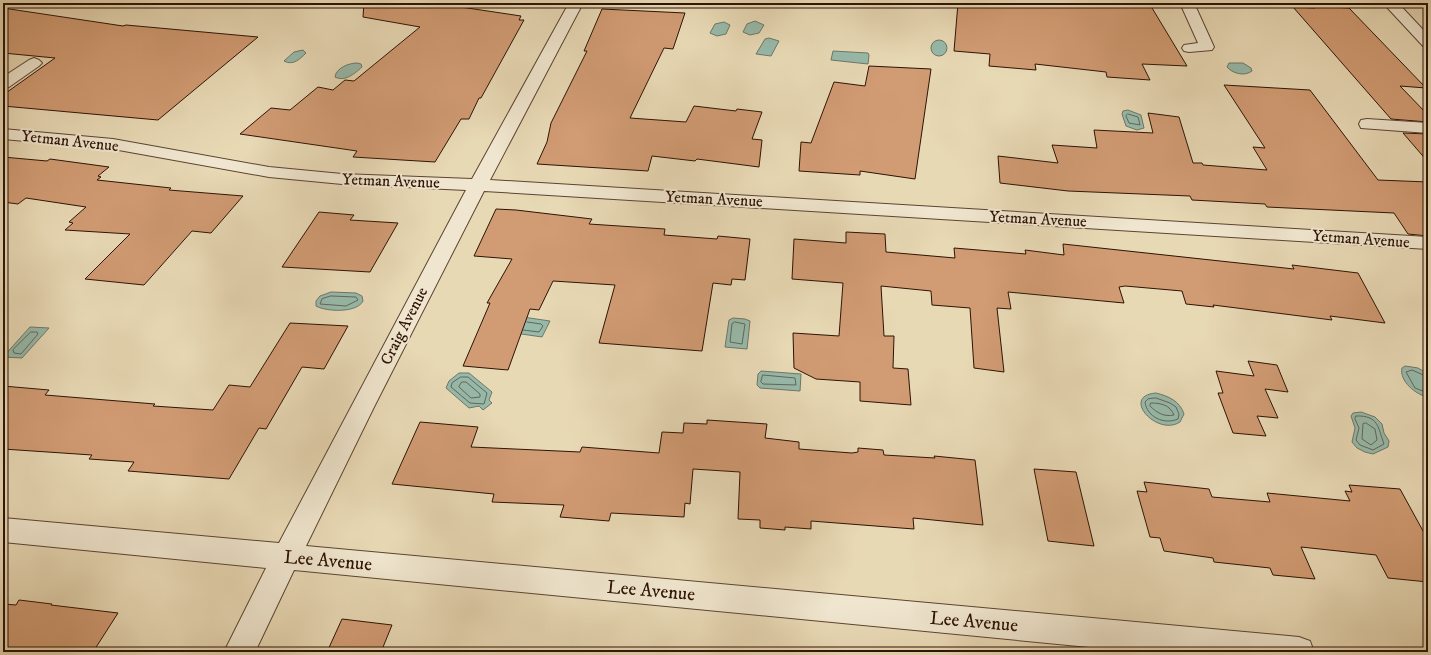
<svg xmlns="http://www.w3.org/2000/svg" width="1431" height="655" font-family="'IM FELL DW Pica',serif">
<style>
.water{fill:#97baab;stroke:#6d7769}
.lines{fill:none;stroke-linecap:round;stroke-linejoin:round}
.shore{stroke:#626658;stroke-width:1}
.building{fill:#d19b73;stroke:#2d1305}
.minor-casing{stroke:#5c4431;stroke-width:2}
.minor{fill:#f0e6cf;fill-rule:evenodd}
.labels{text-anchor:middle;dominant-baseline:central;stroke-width:4;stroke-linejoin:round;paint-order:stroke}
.street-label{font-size:16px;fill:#2d1305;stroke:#f0e6cf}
.near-street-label{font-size:19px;fill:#2d1305;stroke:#f0e6cf}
</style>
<rect width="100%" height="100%" fill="#e8d9b5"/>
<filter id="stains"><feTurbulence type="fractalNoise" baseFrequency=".005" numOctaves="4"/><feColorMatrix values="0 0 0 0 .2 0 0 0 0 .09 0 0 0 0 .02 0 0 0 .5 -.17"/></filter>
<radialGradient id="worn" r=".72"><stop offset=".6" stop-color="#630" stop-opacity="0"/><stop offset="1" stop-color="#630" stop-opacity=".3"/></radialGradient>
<!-- water -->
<g class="water">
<polygon points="755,21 764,25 759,33 750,35 743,32 747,24"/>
<polygon points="724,22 730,25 726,34 717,36 710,33 715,24"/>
<polygon points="769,38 779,41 771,56 756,54 765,39"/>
<circle cx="939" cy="48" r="8"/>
<path d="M303,50L306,53C300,59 293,66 284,61L294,52Z"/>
<polygon points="833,51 868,53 869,55 868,64 831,60"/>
<path d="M357,63L361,64L362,67C354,74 345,82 335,77C336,68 349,63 357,63Z"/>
<path d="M1229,63H1243L1251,68L1252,71C1244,77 1232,73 1227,67Z"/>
<polygon points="1128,110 1141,115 1144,128 1137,130 1126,126 1122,114 1123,111"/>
<path d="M331,292L356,293L362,296L363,301C357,313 327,312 316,306V301L320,296Z"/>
<polygon points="516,316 550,321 542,337 508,332"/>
<polygon points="733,318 745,319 750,321 747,349 725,347 729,320"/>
<polygon points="30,327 49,328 22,358 3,357"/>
<path d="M1405,366L1418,368L1428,374V397C1416,395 1399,381 1402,368Z"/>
<polygon points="761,371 801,374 800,391 760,388 757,385 758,374"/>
<polygon points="459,373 469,373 492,392 489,400 492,403 483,410 479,406 469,408 446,388 449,381"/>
<path d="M1156,393C1168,396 1180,401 1184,414L1180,422C1157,437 1120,396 1156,393Z"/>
<polygon points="1361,412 1375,417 1382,424 1384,433 1389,441 1388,447 1373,454 1365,452 1357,448 1352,442 1355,428 1351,416 1353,413"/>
</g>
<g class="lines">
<!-- shore -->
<g class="shore">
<polygon points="1128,114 1138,117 1140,125 1129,123 1126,116"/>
<polygon points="331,296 356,297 358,300 346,306 320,304 322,299"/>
<polygon points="735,322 745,324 742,344 730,342 732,324"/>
<polyline points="523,330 539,332 543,326 541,324 527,322"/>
<polygon points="31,332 37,332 38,334 21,354 14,353 13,350"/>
<polygon points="763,375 795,378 796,385 763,384 761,382"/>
<polygon points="461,377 468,377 487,393 484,404 470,403 451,387 452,383"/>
<polyline points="1428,377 1412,370 1406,372 1415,388 1428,393"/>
<polygon points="462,382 466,382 480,394 480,397 471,398 459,387"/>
<path d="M1156,398L1170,403L1176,407L1179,414L1178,419C1164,425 1147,417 1145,402L1148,399Z"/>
<path d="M1151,403C1161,403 1170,405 1174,415C1164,417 1157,413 1150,406Z"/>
<path d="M1356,416C1379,415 1378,428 1384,444L1373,450L1360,445L1356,440L1359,428L1355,419Z"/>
<polygon points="1366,423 1375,429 1377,440 1371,445 1362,439 1363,424"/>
</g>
</g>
<!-- building -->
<g class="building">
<polygon points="364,3 434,3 521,16 519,20 524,20 481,98 479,98 469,119 461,119 435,162 353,157 357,151 240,134 271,108 290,110 318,87 333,90 345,80 354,81 420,27 363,17"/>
<polygon points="958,3 1149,3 1187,66 1142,64 1150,80 1107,77 1106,72 1035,64 1036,70 989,66 990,54 954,51"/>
<polygon points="1313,6 1349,8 1426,88 1400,86 1428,115 1428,122 1391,119 1293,7 1315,8"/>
<polygon points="3,8 123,26 126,25 258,37 158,120 3,106 3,95 55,58 3,53"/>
<polygon points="602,9 685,13 673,49 664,48 630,118 686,122 694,106 736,111 737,109 762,112 752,139 762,140 759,167 697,159 695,161 652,156 648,171 537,164 547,142 551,123 587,51 584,51"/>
<polygon points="869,66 931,69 915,179 860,171 860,175 799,171 801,142 811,143 834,82 865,86"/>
<polygon points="1224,85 1310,90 1378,180 1428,182 1428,236 1408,234 1394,213 1267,207 1265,204 1192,200 1190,196 1068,191 1000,183 998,156 1058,163 1052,145 1097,148 1094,130 1153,133 1148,113 1179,117 1193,163 1202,163 1203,165 1267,170 1253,147 1265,148"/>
<polygon points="1403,133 1428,134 1428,162"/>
<polygon points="3,157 47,161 50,159 109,167 98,176 101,177 97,180 171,188 169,190 243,196 211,233 192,231 144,285 85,279 130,234 65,230 73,223 69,222 86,207 26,198 18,204 3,202"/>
<polygon points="496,209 516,210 592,219 589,224 665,229 664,235 717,239 718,236 750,239 745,280 732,279 731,285 713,283 702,351 599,343 615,285 553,281 539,310 530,309 508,370 463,366 490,303 487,303 512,259 474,256"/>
<polygon points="319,212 354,215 350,220 398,223 370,272 282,267"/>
<polygon points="846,232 885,234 886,252 955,258 954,248 1026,254 1025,250 1064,255 1063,244 1294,269 1292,265 1358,273 1385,323 1330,316 1332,320 1213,305 1214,307 1186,304 1182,291 1125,286 1119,287 1124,303 1008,292 1011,309 997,308 1004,372 974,368 970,308 932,305 931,291 881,286 884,336 894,336 893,368 908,369 911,405 860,401 860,382 816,379 794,368 793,333 839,336 843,283 792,279 794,239 846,243"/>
<polygon points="290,323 348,326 324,369 302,367 266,429 259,428 229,479 128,471 134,462 89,459 92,455 3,449 3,386 49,390 45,395 155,404 153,406 213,410 229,385 250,387"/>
<polygon points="1248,361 1277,365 1288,392 1265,389 1278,418 1257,416 1266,436 1233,433 1218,393 1223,393 1216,371 1254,376"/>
<polygon points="707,420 767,424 765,438 799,442 799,449 852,453 858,452 858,448 883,450 884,455 935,458 934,456 975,460 983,525 913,518 914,529 811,521 811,529 785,527 785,530 760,528 760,520 738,519 740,472 693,469 690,504 685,503 684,517 611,513 609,521 560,517 564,505 492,502 494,494 392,484 420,422 478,427 471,447 580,452 582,447 659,453 662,432 683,433 684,423 707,424"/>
<polygon points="1034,469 1076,472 1094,546 1048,541"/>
<polygon points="1144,482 1209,489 1212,497 1270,502 1267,493 1350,501 1345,491 1352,492 1349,485 1400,489 1428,540 1428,582 1388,578 1376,555 1301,547 1315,579 1273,575 1270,568 1214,562 1213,558 1164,551 1160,538 1150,537 1137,491 1147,492"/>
<polygon points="19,600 52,604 51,605 118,613 93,652 3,652 3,604 16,605"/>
<polygon points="342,619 392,625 381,652 327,652"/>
</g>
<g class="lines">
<defs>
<g id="minor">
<polygon points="569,3 583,3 490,180 1428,237 1428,249 484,191 374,407 306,546 1299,637 1310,641 1314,652 1141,652 294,570 255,652 224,652 266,568 3,542 3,518 279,543 466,190 342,184 269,177 113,149 3,139 3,129 113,139 269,167 342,174 472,179"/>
<polygon points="1180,3 1194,3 1214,47 1212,50 1189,52 1184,51 1182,48 1184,45 1198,43"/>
<polygon points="1383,3 1398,3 1428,35 1428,47 1423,46"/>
<polygon points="34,58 39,60 42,63 39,66 9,87 3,89 3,77 29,60"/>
<polygon points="1367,119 1428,123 1428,133 1361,128 1359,124 1361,120"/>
</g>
</defs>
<!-- minor casing -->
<use href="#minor" class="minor-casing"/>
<!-- minor -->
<use href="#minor" class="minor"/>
</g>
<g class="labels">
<!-- street labels -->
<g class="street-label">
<text transform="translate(70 141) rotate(6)">Yetman Avenue</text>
<text transform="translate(391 181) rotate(2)">Yetman Avenue</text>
<text transform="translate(714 199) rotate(3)">Yetman Avenue</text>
<text transform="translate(1038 219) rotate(3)">Yetman Avenue</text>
<text transform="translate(1361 239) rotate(4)">Yetman Avenue</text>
<text transform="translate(404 326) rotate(-63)">Craig Avenue</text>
</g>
<!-- near-street labels -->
<g class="near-street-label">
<text transform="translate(328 561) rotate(5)">Lee Avenue</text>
<text transform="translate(651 591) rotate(5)">Lee Avenue</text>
<text transform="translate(974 622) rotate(5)">Lee Avenue</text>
</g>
</g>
<!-- margin -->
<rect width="1431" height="655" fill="none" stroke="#e8d9b5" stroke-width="16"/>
<rect x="4" y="4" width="1423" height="647" fill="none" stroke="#2d1305" stroke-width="2"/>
<rect x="8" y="8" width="1415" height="639" fill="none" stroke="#2d1305"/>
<rect width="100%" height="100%" filter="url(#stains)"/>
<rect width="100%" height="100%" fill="url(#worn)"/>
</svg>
